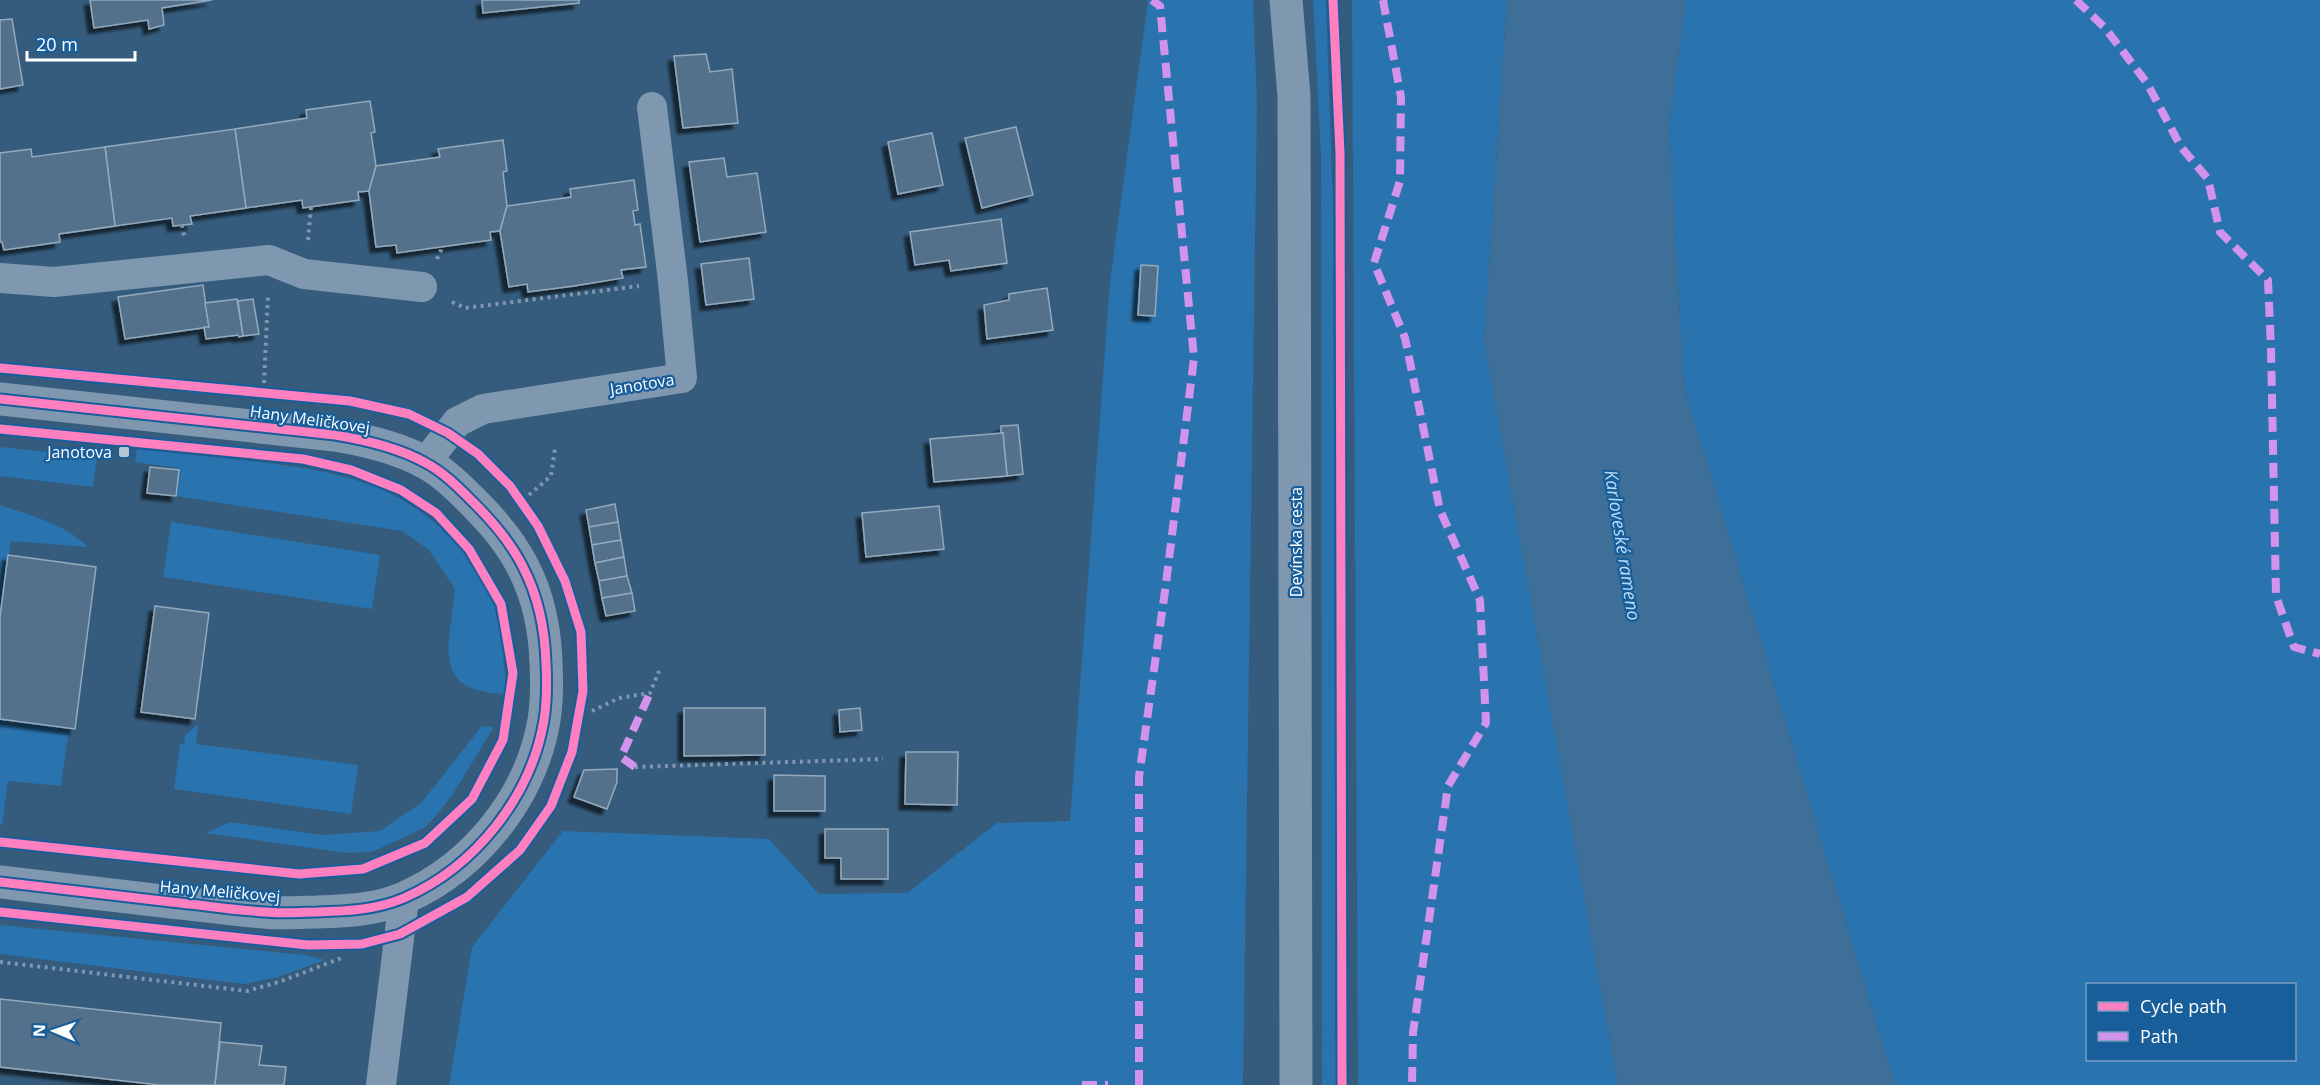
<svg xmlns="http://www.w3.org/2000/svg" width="2320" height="1085" font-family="'Open Sans',sans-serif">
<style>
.green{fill:#2973ae;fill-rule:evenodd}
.water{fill:#3e6f98}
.building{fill:#52718b;stroke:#94aabc;stroke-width:1.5;filter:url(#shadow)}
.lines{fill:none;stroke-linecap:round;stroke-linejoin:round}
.path{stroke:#8098af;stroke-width:4;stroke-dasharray:3 4.5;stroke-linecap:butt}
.minor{stroke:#8098af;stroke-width:30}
.tertiary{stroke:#8098af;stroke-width:33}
.quiet{stroke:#d193ec;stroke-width:8;stroke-dasharray:15 8;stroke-linecap:butt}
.cycleway-casing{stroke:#185e9a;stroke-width:13}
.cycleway{stroke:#ff80c0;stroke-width:9}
.poi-dot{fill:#b8c6d2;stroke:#185e9a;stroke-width:2}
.labels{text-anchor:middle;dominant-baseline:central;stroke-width:4.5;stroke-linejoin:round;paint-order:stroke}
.street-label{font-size:16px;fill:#fff;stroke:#185e9a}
.poi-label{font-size:16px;fill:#fff;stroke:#185e9a;text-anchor:end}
.water-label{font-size:18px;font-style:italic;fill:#b9ddf8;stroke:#185e9a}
</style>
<defs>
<filter id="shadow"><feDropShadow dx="-5.5" dy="5.5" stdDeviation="1.5" flood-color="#0009"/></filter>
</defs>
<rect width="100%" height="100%" fill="#355c7d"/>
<!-- green -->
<g class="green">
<polygon points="1148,0 1253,0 1257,103 1243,1085 449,1085 472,947 563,831 769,839 819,894 907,893 997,823 1070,821 1110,282"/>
<polygon points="1313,0 1326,0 1333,209 1336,1085 1322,1085 1321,156"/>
<polygon points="1352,0 1507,0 1484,340 1618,1085 1358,1085"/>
<path d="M1686,0H2320V1085H1895L1684,387L1669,126ZM2088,984H2294V1060H2088Z"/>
<polygon points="0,447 97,457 93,487 0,476"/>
<path d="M137,449C175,453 212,457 250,461C332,470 406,482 461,550C473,566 488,586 494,605C503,635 504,664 506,694C429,692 450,645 455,589L429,550L402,531L176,496L179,468L135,462Z"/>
<path d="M0,505C31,516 64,523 88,547L11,541L0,617Z"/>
<polygon points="171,522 380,555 372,609 163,577"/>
<polygon points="0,719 69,728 61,786 8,781 2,825 0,824"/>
<polygon points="198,724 196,744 358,765 351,814 174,789 180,744 184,744 185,736"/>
<polygon points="482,726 494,727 453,794 436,816 424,828 372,852 347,853 206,833 230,822 322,835 380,831 421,803"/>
<polygon points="0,925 305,955 325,960 278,977 244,984 0,954"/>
</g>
<!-- water -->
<polygon class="water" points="1507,0 1686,0 1669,126 1684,387 1895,1085 1618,1085 1484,340"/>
<!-- building -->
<g class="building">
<polygon points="90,0 212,0 162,8 164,25 149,29 148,20 94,28"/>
<polygon points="482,0 579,0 579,3 483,13"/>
<polygon points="12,19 23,85 0,89 0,20"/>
<polygon points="706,54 710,72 732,69 738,123 683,128 674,56"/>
<polygon points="370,101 375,132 371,133 376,166 369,191 358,192 359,200 303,208 302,200 246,208 235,129 307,118 306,110"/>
<polygon points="1016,127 1033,195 982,208 965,138"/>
<polygon points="235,129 246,208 190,216 192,224 173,226 172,218 115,226 105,147"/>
<polygon points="932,133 943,185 898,194 888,142"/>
<polygon points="503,140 507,171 503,172 507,206 500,231 490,232 491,240 397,253 396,245 376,247 369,191 376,166 440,157 438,149"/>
<polygon points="105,147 115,226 59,234 60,242 4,250 2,242 0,242 0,153 31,149 32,157"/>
<polygon points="724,158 727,177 757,173 766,232 700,242 689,162"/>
<polygon points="634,180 638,210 633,211 635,225 640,224 646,267 621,270 623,278 574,286 528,292 527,284 509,287 500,231 507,206 571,197 570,189"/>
<polygon points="1001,219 1007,263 951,271 949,260 915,265 910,232"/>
<polygon points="749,258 754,299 706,305 701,264"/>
<polygon points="1141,265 1158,266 1155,316 1138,315"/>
<polygon points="203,285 209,327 125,339 118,297"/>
<polygon points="1047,288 1053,330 987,339 984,305 1009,300 1009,294"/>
<polygon points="237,299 243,336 239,337 238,335 206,339 204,327 209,327 205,303"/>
<polygon points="253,299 259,334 243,336 238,301"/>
<polygon points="1018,425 1023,474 1007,476 1003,433 1001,433 1001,426"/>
<polygon points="1003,433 1007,476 934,482 930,439"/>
<polygon points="150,467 179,470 176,496 147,493"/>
<polygon points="615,504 618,522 589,527 586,510"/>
<polygon points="939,506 944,549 866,557 862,513"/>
<polygon points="618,522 621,540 592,545 589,527"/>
<polygon points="621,540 624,557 595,563 592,545"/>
<polygon points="8,555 96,567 75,729 0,719 0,617"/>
<polygon points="624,557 627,576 599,581 595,563"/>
<polygon points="627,576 632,593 602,598 599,581"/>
<polygon points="632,593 635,611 606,616 602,598"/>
<polygon points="155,606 209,613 195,719 141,712"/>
<polygon points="684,708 765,708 765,755 684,756"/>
<polygon points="860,708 862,730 840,732 839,710"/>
<polygon points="906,752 958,752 957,805 905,804"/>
<polygon points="617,769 617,782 607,809 574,797 584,770"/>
<polygon points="774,775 825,776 825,811 774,811"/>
<polygon points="825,829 888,829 888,879 841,879 841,858 825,858"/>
<polygon points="0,999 221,1023 215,1085 160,1085 0,1067"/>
<polygon points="220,1042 262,1046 259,1065 286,1067 284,1085 215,1085"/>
</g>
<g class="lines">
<!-- path -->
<g class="path">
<polyline points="182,225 184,236"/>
<polyline points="308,240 311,207"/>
<polyline points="437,259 443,246"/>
<polyline points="452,302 465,308 639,286"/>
<polyline points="264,383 268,294"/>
<polyline points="529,495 551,476 555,448"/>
<polyline points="592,711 619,698 650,693 659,671"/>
<polyline points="635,767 883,759"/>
<polyline points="0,962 247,991 279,982 344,957"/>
</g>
<!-- minor -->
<g class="minor">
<polyline points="0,278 54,282 269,260 304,274 422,287"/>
<polyline points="426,462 457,422 483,409 682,378 673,281 652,107"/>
<polyline points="381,1085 404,898"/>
</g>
<!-- tertiary -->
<g class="tertiary">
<polyline points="1286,0 1294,96 1296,1085"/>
<path d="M0,399L335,435C365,440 397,447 424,462C444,472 461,490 476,505C495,524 511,543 523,567C538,596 545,630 546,663C547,682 547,701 544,720C531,797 475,867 404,898C376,910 347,911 317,912C300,912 282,914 265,912C234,910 202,905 171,902C114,895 57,889 0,882"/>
</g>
<!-- quiet -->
<g class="quiet">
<polyline points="1383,0 1401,97 1400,181 1374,263 1405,338 1440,510 1480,600 1486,723 1448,786 1413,1033 1412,1085"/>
<polyline points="2076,0 2105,28 2147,83 2181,147 2208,179 2220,232 2268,280 2271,349 2276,596 2294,647 2320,654"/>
<polyline points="635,767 621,757 650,693"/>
<polyline points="1082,1085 1108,1085"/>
<polyline points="1139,1085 1139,777 1165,591 1194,358 1160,6 1152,0"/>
</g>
<defs>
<g id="cycleway">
<polyline points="1333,0 1340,153 1342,1085"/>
<polyline points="0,368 350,401 409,414 448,433 478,454 510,486 538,526 565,581 581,632 583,691 572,752 551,806 520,850 467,897 400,934 362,944 308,945 0,912"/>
<path d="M0,399L335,435C365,440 397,447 424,462C444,472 461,490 476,505C495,524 511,543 523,567C538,596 545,630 546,663C547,682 547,701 544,720C531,797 475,867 404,898C376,910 347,911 317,912C300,912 282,914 265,912C234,910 202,905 171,902C114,895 57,889 0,882"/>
<polyline points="0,429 303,459 351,470 401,490 436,513 469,549 501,604 513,673 503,740 472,799 425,843 363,869 299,874 0,842"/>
</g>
</defs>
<!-- cycleway casing -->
<use href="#cycleway" class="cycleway-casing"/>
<!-- cycleway -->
<use href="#cycleway" class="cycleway"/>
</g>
<!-- markers -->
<rect class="poi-dot" x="118" y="446" width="12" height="12" rx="3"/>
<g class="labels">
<!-- street labels -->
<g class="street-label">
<text transform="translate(642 384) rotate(-9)">Janotova</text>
<text transform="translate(310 419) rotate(8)">Hany Meličkovej</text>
<text transform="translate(1296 542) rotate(-90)">Devínska cesta</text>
<text transform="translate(220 891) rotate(5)">Hany Meličkovej</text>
</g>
<!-- poi labels -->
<g class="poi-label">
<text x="112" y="452">Janotova</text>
</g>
<!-- water labels -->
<g class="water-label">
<text transform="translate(1623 545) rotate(81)">Karloveské rameno</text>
</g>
</g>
<!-- legend -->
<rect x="2086" y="983" width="210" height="78" fill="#185e9a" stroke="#749ec2" stroke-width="1.5"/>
<rect x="2098" y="1002" width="30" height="9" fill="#ff80c0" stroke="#749ec2" stroke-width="1.5"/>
<text x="2140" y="1013" font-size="18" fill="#ffffff">Cycle path</text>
<rect x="2098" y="1032" width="30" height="9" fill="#d193ec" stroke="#749ec2" stroke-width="1.5"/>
<text x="2140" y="1043" font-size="18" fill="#ffffff">Path</text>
<!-- north arrow -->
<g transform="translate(54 1031) rotate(272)" stroke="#185e9a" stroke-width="4.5" paint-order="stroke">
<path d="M0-4.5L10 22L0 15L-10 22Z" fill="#ffffff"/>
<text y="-9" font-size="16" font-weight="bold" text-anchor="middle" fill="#ffffff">N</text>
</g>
<!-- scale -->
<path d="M27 51v9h108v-9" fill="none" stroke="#ffffff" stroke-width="3"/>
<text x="36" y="51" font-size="18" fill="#ffffff" stroke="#185e9a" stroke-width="4.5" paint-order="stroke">20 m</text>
</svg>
